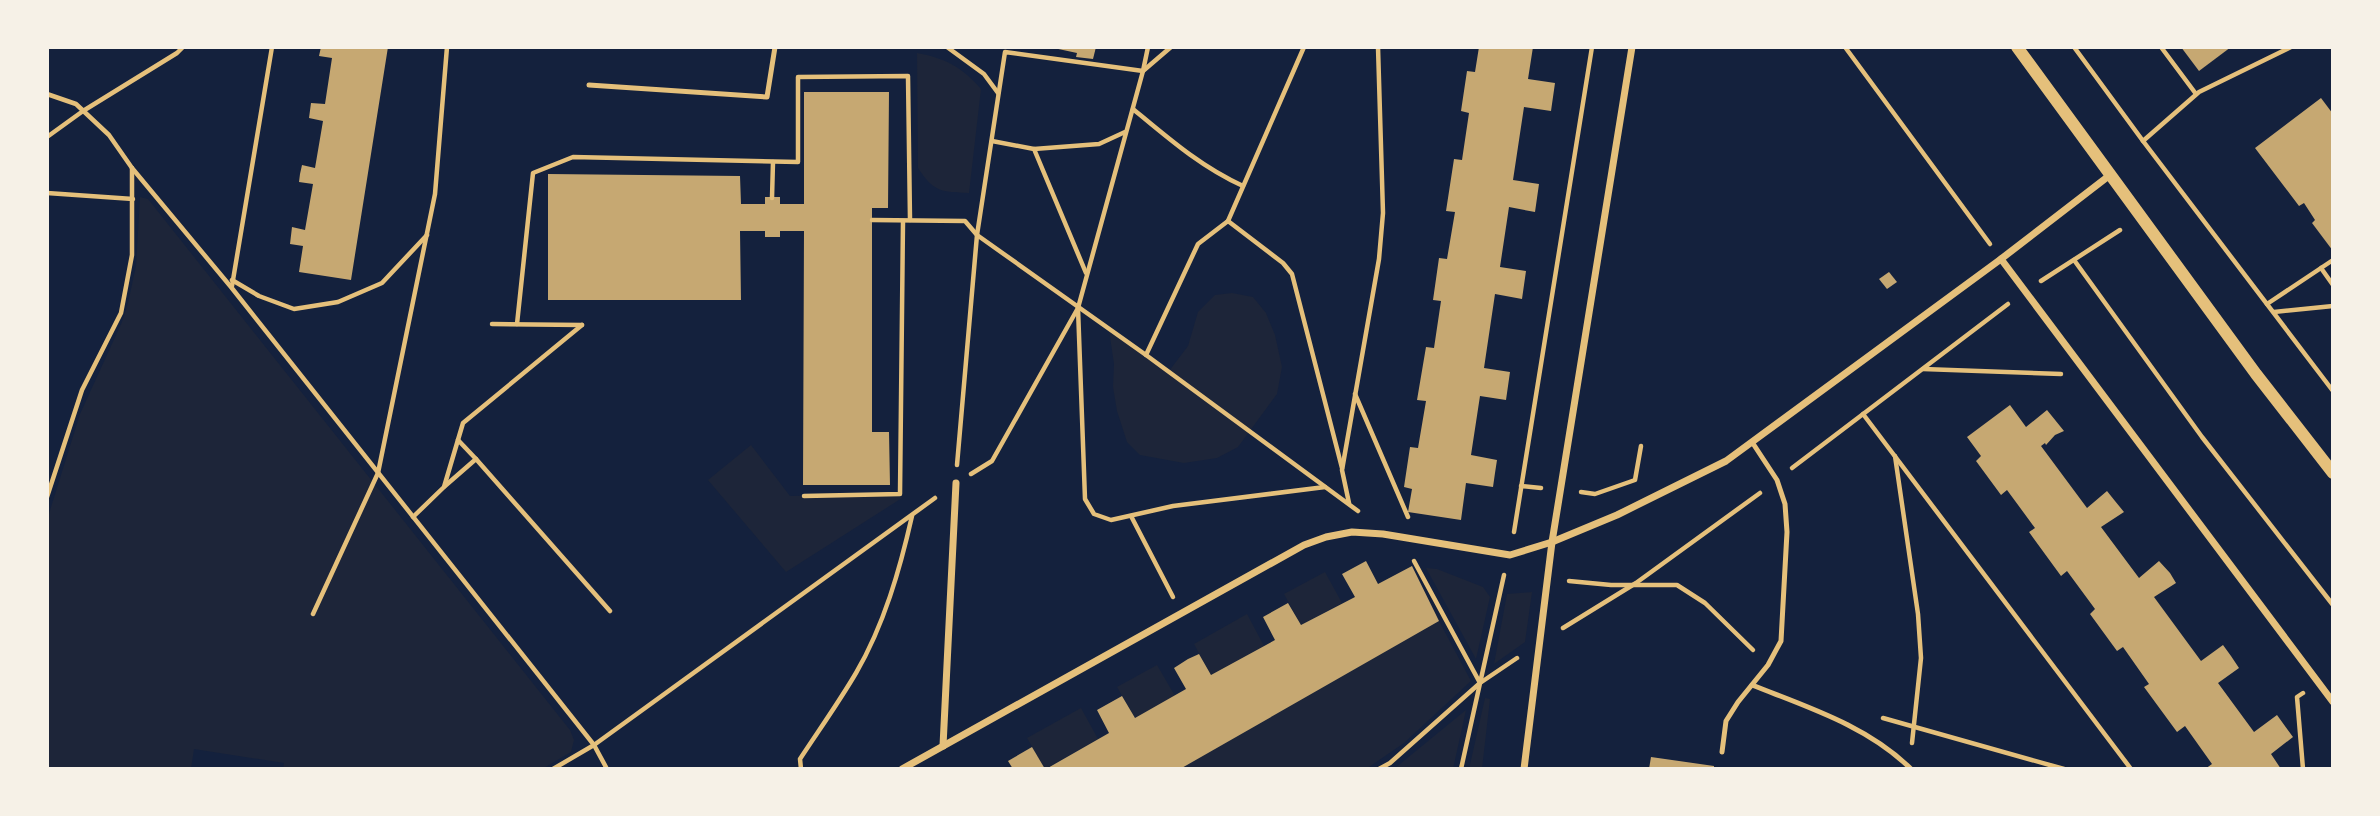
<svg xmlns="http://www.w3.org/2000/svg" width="2380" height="816" font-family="Overpass,sans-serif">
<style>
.green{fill:#1d2539}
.building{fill:#c6a872}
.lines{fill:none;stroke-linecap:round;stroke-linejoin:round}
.path{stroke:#e5c07b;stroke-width:4.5}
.service{stroke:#e5c07b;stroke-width:5}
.minor{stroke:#e5c07b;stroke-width:7}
.tertiary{stroke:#e5c07b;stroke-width:12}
</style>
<rect width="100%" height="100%" fill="#14213d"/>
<!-- green -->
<g class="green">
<path d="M917,53C945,58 962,67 981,89L969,193C941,192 934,192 918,168Z"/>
<polygon points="140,197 148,199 570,730 574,740 571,752 542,769 283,769 284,763 194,749 191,769 47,769 47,520 80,414 122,322 128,303 136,266"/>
<polygon points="1232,293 1253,297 1266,313 1275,335 1282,367 1277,394 1238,447 1217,458 1184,463 1140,455 1127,442 1117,411 1113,387 1114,364 1109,330 1169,371 1188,346 1198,312 1215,295"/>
<polygon points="751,445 790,496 900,494 902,498 786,572 708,480"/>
<polygon points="1426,568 1437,569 1483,587 1490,597 1476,659"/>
<polygon points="1325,572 1342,603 1301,625 1284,594"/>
<polygon points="1532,592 1525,642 1494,664 1507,594"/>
<polygon points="1247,614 1264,646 1211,675 1194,644"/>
<polygon points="1439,621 1471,681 1404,743 1369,767 1364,769 1180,769"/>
<polygon points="1157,665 1175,696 1135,718 1117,687"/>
<polygon points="1485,698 1490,699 1482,769 1469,769"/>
<polygon points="1081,708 1098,739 1045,769 1027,738"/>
<polygon points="1466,710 1453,769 1394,769"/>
</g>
<!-- building -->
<g class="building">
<polygon points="321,47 388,47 351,280 299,272 303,246 290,244 292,227 305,230 313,184 299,182 300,174 302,165 315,168 323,121 309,118 311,103 325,104 332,58 319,56"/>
<polygon points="1049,47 1096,47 1093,59 1076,57 1077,53"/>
<polygon points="1479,47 1533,47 1528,79 1555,83 1551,111 1524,107 1513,180 1539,184 1535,212 1509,207 1500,267 1526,271 1522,299 1495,294 1484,368 1510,372 1506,400 1480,396 1471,455 1497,460 1495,473 1493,487 1466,483 1461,520 1408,512 1412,489 1404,487 1410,447 1418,448 1426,401 1417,400 1426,347 1434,348 1441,301 1433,300 1439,258 1447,259 1455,212 1446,211 1454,159 1462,160 1469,113 1461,111 1467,71 1475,72"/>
<polygon points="2181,47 2231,47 2199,71"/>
<polygon points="804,92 889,92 888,208 872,208 872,432 889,432 890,485 803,485 804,231 780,231 780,237 765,237 765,231 740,231 741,300 548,300 548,174 740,176 741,204 765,204 765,197 780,197 780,204 804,204"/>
<polygon points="2321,98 2333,114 2333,251 2312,223 2315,220 2304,203 2299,206 2255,148"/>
<polygon points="1889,272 1897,282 1887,289 1879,279"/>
<polygon points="2010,405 2026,427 2047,410 2064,431 2055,435 2046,445 2045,443 2041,446 2087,508 2107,491 2115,501 2124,512 2101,527 2139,578 2159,561 2170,573 2176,583 2154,597 2201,661 2223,645 2231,656 2239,668 2218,683 2254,732 2277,715 2293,737 2271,754 2281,769 2205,769 2212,764 2185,726 2177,732 2144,687 2149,684 2123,647 2117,651 2090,614 2095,609 2067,571 2061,576 2029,532 2035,528 2007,490 2001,495 1976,461 1981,456 1967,437"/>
<polygon points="1366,561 1378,584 1412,566 1439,621 1180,769 1046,769 1109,733 1097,710 1122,696 1135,718 1186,689 1174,668 1188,659 1199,654 1211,675 1275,640 1263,617 1288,603 1301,625 1355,597 1342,574"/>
<polygon points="1032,747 1045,769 1013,769 1008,761"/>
<polygon points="1651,757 1714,766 1714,769 1649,769"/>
</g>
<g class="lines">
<!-- path -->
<g class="path">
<polyline points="947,47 984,74 998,93"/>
<polyline points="1845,47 1990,244"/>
<polyline points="2074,47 2143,141"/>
<polyline points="2161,47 2196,94"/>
<polyline points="2291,47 2199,92 2143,141 2333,391"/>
<polyline points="47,94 76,104 109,135 132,168 231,287 594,745 607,769"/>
<path d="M1133,109C1168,138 1201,167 1243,186"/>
<polyline points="47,137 83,111 177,53 183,47"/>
<polyline points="992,141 1034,149 1086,273"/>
<polyline points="1034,149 1099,144 1125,132"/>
<polyline points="47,193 133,199"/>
<polyline points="772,198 773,162"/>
<polyline points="872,220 965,221 977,235 1146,355 1358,511"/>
<polyline points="1228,221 1304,47"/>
<polyline points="2074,260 2202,437 2333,605"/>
<polyline points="2321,268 2333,285"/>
<polyline points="232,280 259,296 294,309 338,302 382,283 427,235"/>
<polyline points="2041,281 2120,230"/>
<polyline points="232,286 272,47"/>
<polyline points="2267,304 2333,260"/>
<polyline points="1078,308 1085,499 1094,514 1111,520 1173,506 1325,487"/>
<polyline points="2274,312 2333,306"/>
<polyline points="492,324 582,325"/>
<polyline points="517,324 533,173 573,157 798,162 798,77 908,76 910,220"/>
<polyline points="1146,355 1198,244 1228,221 1283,263 1292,274 1342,468"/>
<polyline points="1923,369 2061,374"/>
<polyline points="1355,394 1408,517"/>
<polyline points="1863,414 2131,769"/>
<polyline points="458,440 476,459"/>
<polyline points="1895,456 1918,614 1921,658 1912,743"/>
<polyline points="957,465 977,235 1005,52 1143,71 1171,47"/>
<polyline points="1792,468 2008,304"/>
<polyline points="971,474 992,461 1078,308 1143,71 1148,47"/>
<polyline points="445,486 476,459 610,611"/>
<polyline points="1521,486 1541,488"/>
<polyline points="1581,492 1595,494 1635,480 1641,446"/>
<polyline points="804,496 900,494 903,221"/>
<polyline points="47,497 82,390 121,313 132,255 132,168"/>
<polyline points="1349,503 1342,470 1379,259 1383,213 1378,47"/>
<polyline points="1131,516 1173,597"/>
<polyline points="413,517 444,487 463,423 582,325"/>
<polyline points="1514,532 1592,47"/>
<polyline points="1414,561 1480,683"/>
<polyline points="1569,581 1611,585 1677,585 1705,603 1753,650"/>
<polyline points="313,614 378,473 435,194 447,47"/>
<polyline points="1563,628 1636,583 1760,493"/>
<polyline points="1883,718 2064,769"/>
<polyline points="553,769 594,745 935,498"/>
<path d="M801,769L800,759C819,730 839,702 856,673C884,625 900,569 912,516"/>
<polyline points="1379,769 1390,763 1480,683 1517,658"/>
<polyline points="1461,769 1504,575"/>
<polyline points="2303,769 2297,697 2303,693"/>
</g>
<!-- service -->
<g class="service">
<polyline points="589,85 767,97 775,47"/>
<path d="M1752,685C1807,707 1868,726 1911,769"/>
<polyline points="1722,752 1726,721 1738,702 1768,665 1781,641 1787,532 1785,504 1777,480 1752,442"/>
</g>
<!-- minor -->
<g class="minor">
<polyline points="2001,259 2333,702"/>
<polyline points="943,746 956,483"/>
<polyline points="902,769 1304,545 1326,537 1352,532 1383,534 1510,555 1552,542 1617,515 1726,461 2001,259 2110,175"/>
<polyline points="1524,769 1552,542 1632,47"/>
</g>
<!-- tertiary -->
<polyline class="tertiary" points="2017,47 2256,374 2333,473"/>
</g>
<!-- border -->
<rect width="2380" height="816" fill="none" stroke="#f6f1e7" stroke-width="98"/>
</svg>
